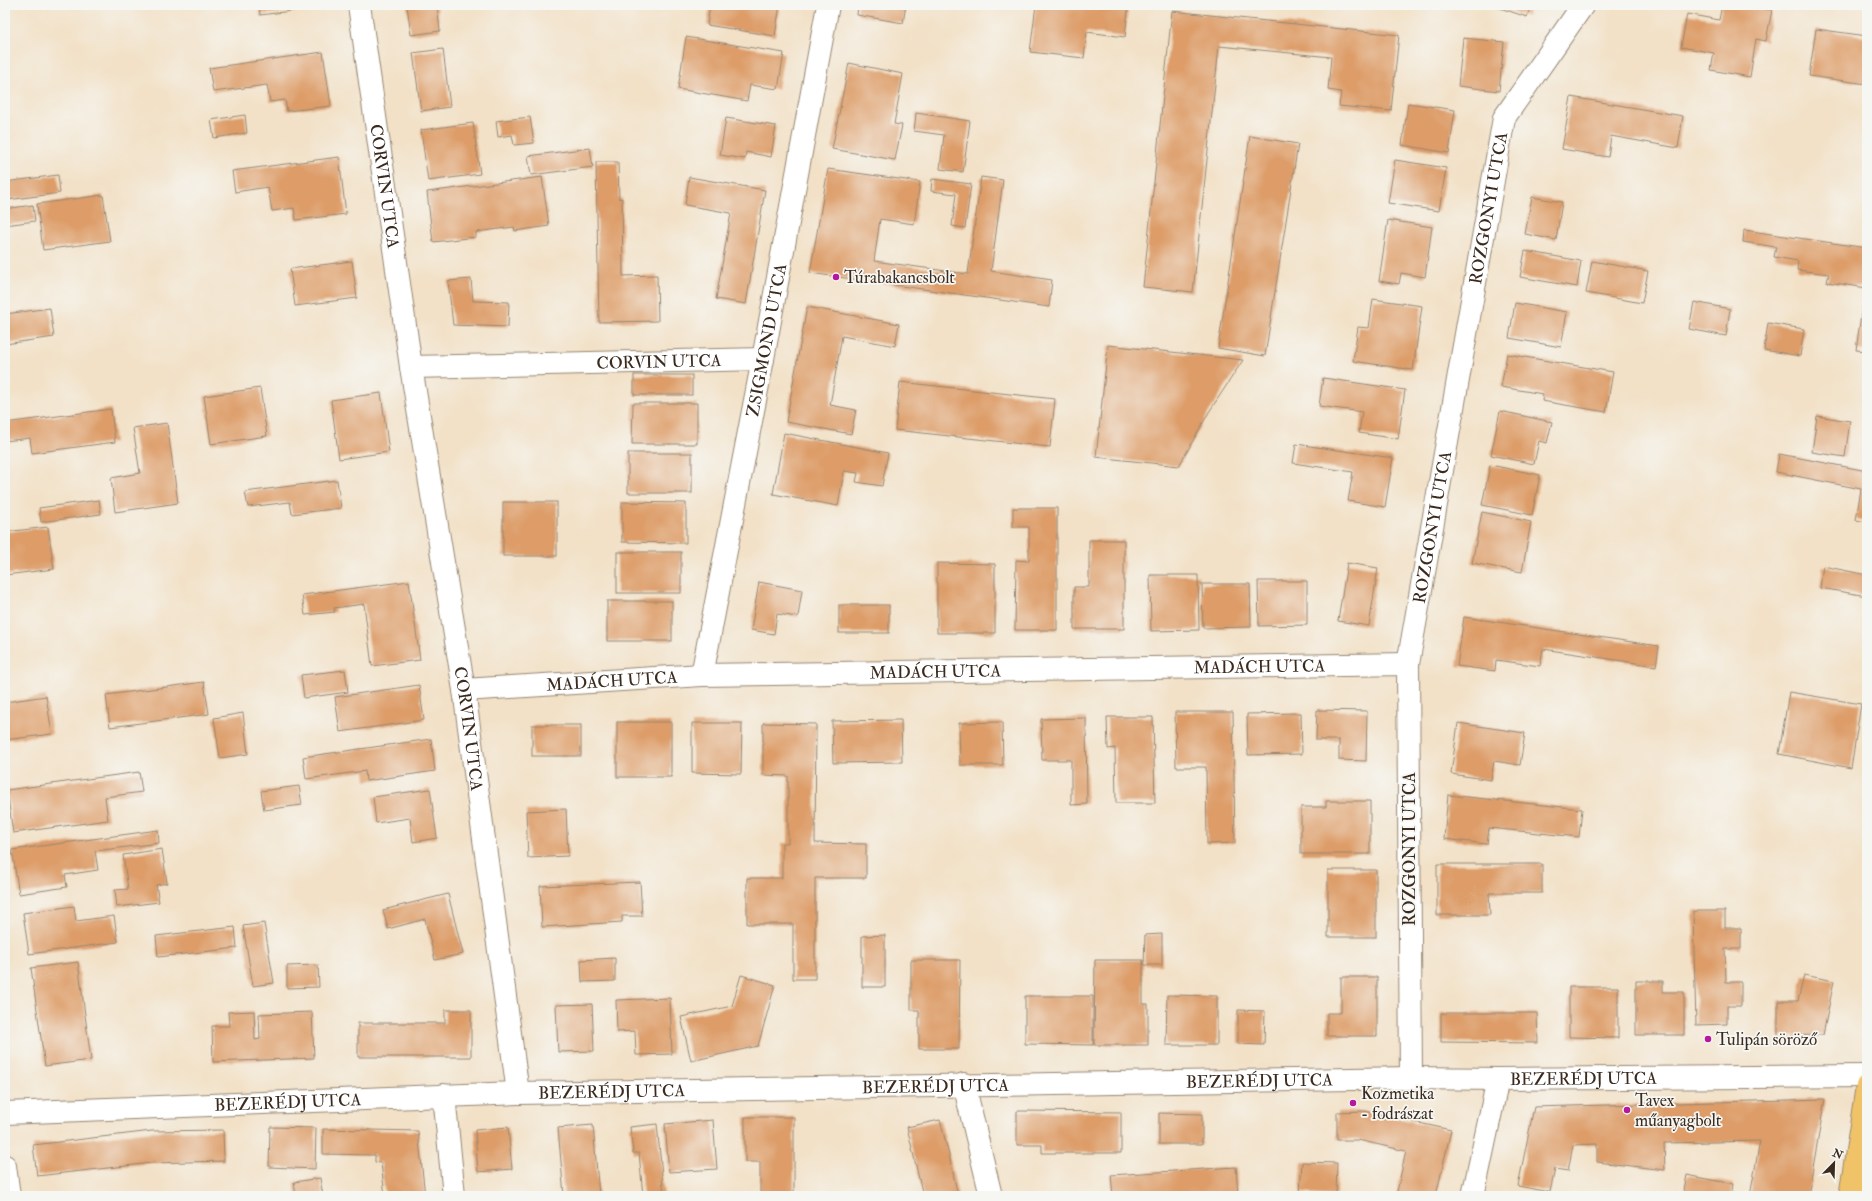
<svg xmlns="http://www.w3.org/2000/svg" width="1872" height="1201" font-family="'IM FELL Double Pica',serif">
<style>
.building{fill:#dd9c68}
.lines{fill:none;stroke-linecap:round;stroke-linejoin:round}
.street-casing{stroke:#968672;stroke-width:24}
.primary-casing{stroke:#968672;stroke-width:24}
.street{stroke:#fff;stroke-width:22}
.primary{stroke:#f0c369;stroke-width:22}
.poi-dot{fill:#b5179e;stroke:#f6f6f2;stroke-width:1.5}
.labels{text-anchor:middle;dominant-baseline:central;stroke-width:3.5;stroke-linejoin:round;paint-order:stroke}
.street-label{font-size:17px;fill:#3b2a1e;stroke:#f6f6f2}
.poi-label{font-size:17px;fill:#3b2a1e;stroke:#f6f6f2;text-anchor:start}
</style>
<rect width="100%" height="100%" fill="#f6f6f2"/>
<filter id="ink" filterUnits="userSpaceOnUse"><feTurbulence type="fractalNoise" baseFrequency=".025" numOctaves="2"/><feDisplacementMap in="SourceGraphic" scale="8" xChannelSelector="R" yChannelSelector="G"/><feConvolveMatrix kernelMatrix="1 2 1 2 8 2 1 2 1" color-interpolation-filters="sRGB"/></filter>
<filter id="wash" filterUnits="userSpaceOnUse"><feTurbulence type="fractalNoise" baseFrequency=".012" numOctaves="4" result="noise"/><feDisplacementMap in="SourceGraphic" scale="16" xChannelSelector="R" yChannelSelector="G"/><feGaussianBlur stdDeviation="0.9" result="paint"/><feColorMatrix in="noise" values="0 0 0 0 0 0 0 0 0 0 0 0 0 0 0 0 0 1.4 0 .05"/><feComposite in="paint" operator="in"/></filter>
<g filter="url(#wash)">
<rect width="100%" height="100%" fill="#f2e1c7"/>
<g id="blocks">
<!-- building -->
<g class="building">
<polygon points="259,5 315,5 315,8 260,15"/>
<polygon points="437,5 440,31 411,35 407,6"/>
<polygon points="710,5 780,5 775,36 707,25"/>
<polygon points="858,5 906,5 903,23 857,15"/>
<polygon points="1036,5 1100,5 1128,9 1125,37 1087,32 1084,58 1030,52"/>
<polygon points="1491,5 1531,5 1527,17"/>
<polygon points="1722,5 1741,5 1772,10 1766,41 1756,39 1750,77 1711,70 1714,53 1681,47 1687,14 1719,20"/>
<polygon points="1172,11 1399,35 1391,111 1339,106 1341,92 1328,90 1331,57 1219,46 1193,292 1143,287"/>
<polygon points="1816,29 1867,36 1867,84 1809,76"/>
<polygon points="686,37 784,53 778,89 750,85 747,101 678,89"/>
<polygon points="1463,38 1504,42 1499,91 1458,86"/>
<polygon points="443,49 450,107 421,111 413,53"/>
<polygon points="323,52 331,106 287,111 285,100 270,102 267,85 213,92 209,68"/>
<polygon points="849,63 903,74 894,124 902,125 895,160 832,149"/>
<polygon points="1571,97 1683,116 1678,148 1611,136 1608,157 1562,149"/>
<polygon points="1408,103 1455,110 1449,153 1402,145"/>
<polygon points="916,113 970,121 963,172 940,169 944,135 914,131"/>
<polygon points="245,115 247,133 214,138 211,120"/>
<polygon points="530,117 534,143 514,145 512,135 498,137 496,121"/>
<polygon points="726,118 776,126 771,157 746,152 745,159 720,155"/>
<polygon points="473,123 480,174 428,181 421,130"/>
<polygon points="1250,136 1298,144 1265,356 1218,348"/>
<polygon points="590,148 593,167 531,175 528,156"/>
<polygon points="339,157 346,214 296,220 294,208 272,211 268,187 235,192 232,171"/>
<polygon points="1395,160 1446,168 1439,211 1388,203"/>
<polygon points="596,162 618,162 619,199 622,198 623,276 657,275 658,321 599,322"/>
<polygon points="828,169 920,182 914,224 880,219 874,261 968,274 981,177 1003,180 991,271 1052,280 1049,307 810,273"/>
<polygon points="58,175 60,193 7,200 5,182"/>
<polygon points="542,177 549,226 515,231 514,227 476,232 476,237 433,242 427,192"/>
<polygon points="689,177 765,190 746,304 716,299 731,213 685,205"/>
<polygon points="932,179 971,184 965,228 952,226 956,194 931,191"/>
<polygon points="103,195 110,241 43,250 37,204"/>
<polygon points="1532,197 1562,202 1556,240 1525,234"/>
<polygon points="33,205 35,221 5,225 5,209"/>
<polygon points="1388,220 1432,227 1425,277 1401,273 1399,284 1379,281"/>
<polygon points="1744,230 1867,248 1867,288 1827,282 1829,274 1797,270 1798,261 1774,257 1776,247 1743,242"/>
<polygon points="1525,251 1581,261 1577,287 1520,277"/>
<polygon points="352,261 357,298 295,306 290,269"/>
<polygon points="1592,261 1648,271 1642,303 1586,293"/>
<polygon points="471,279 473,301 509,302 508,327 453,325 448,281"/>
<polygon points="1373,299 1422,306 1413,370 1353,361 1358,327 1369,328"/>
<polygon points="1694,302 1730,309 1726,336 1689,329"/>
<polygon points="1515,303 1567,312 1561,347 1509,338"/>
<polygon points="807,307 899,324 895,346 842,336 830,405 856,410 851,434 786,422"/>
<polygon points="50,308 54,337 5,344 5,314"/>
<polygon points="1862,308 1867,308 1867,351 1856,350"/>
<polygon points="1768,323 1804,329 1800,356 1764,350"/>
<polygon points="1108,345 1243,360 1209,412 1179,466 1096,457"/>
<polygon points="1507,354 1613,372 1606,412 1542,401 1543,394 1501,387"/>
<rect x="634" y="375" width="58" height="20"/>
<polygon points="1323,378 1405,390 1398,439 1359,433 1362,412 1319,406"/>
<polygon points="900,382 1055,399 1050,447 895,430"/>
<polygon points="260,388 267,436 211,444 204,396"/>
<polygon points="381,393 389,452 339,459 331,400"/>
<polygon points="633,403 697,403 697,444 632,444"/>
<polygon points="111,409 115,442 32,453 30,438 5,441 5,423"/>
<polygon points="1500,411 1552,422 1547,443 1539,441 1534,464 1491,455"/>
<polygon points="1817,416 1850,421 1845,457 1812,452"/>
<polygon points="167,423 178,503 115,512 111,478 140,473 133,428"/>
<polygon points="784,433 888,453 882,486 856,482 858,473 844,471 838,506 773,494"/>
<polygon points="1296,444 1393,458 1385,507 1348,501 1353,472 1293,463"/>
<rect x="628" y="453" width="64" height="40"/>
<polygon points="1779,454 1867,471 1867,522 1856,520 1861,489 1776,472"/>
<polygon points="1490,465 1540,475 1532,515 1482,505"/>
<polygon points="337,480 341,508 292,514 290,502 248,507 245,492"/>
<polygon points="99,500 101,514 41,522 39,508"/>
<rect x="503" y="502" width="54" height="54"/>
<polygon points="622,502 686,503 686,543 622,542"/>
<polygon points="1013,508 1057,508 1057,630 1015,630 1016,560 1029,561 1029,527 1013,527"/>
<polygon points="1482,512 1531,522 1522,572 1472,563"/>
<polygon points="48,527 54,569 5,575 5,532"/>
<polygon points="1089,540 1124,540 1124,629 1074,629 1074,587 1089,587"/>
<rect x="617" y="552" width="64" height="41"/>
<polygon points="937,563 995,564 995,633 937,633"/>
<polygon points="1347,563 1378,568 1369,626 1338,621"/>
<polygon points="1823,566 1867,575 1867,596 1820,588"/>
<polygon points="1150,575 1198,575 1199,630 1151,631"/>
<polygon points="409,581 420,660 372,666 364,604 334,608 335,612 305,615 302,595"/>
<polygon points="1258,581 1307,581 1307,625 1259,626"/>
<polygon points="759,582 802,590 798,617 777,614 774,634 751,630"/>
<polygon points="1202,584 1250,584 1251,627 1203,628"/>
<rect x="607" y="601" width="65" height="40"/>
<rect x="839" y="605" width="50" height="28"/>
<polygon points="1464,617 1659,646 1656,666 1543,649 1540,666 1496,660 1495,671 1457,666"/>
<polygon points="345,670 348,692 304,698 301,675"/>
<polygon points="204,682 209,714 110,727 106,695"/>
<polygon points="419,685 424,720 340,732 335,697"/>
<polygon points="1789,692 1861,704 1851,768 1779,754"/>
<polygon points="46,696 52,734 5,740 5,702"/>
<polygon points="1317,710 1367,711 1366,761 1339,760 1339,740 1316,740"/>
<polygon points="1175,712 1233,712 1235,843 1207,844 1206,767 1176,767"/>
<polygon points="243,713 248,754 220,758 214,718"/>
<polygon points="1301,713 1302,754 1248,755 1247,714"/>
<polygon points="1107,717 1153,717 1155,803 1116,803 1115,748 1108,749"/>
<polygon points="1086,718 1087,804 1071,805 1071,760 1042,760 1041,719"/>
<polygon points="901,720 902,762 833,763 832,721"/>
<rect x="617" y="722" width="54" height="55"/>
<polygon points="1002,722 1003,765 960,765 959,723"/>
<polygon points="692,723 742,723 741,774 692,773"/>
<polygon points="763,723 816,724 815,843 866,844 866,878 815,878 815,979 793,979 793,924 747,924 747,878 782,878 782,843 788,843 788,776 763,775"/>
<polygon points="1458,723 1525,733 1520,765 1494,761 1491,780 1451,774"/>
<rect x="532" y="725" width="49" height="31"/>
<polygon points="431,739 435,771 366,781 365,771 306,779 303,757"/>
<polygon points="139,772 142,792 105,797 108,820 13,833 7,790"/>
<polygon points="299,786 302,805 264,810 261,791"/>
<polygon points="430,789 437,838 413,842 410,818 376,823 373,797"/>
<polygon points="1448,795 1582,809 1579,837 1489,828 1487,844 1444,839"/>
<polygon points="1326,801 1370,801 1370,854 1301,854 1301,807 1326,807"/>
<polygon points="566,809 568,856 528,858 526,811"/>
<polygon points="158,830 159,843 95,851 98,870 65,875 67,887 19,894 12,850"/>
<polygon points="162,849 167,883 156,885 159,902 117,907 115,890 128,889 123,855"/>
<polygon points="1437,864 1542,864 1542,893 1489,893 1490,915 1437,915"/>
<rect x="1328" y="870" width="48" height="67"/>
<polygon points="640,882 642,916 622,916 622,922 542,927 540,886"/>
<polygon points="448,894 463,954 435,960 425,919 388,929 383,910"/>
<polygon points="74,906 76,921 114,916 118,942 29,954 23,913"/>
<polygon points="1693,911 1725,911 1725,928 1741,928 1741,949 1725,949 1726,982 1741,982 1741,1006 1727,1006 1727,1024 1696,1025"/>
<polygon points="264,923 274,983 253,986 243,926"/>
<polygon points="235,927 237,948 158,957 156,936"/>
<polygon points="1162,934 1162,965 1144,965 1145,935"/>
<polygon points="885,935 885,987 862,987 862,936"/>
<polygon points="615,958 615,981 582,982 581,960"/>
<polygon points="911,960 960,960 959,1049 919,1049 919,1010 911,1010"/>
<polygon points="1095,960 1143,960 1143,1004 1148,1004 1148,1045 1094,1045"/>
<polygon points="78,962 91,1060 45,1066 31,968"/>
<polygon points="318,965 319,987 287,988 287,966"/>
<polygon points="741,975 775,985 758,1046 691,1061 681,1017 732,1006"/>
<polygon points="1804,975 1834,981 1823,1035 1778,1036 1778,1001 1798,1001"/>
<polygon points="1341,977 1377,977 1377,1036 1327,1036 1327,1013 1341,1013"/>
<polygon points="1636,981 1663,981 1663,992 1684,992 1684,1035 1636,1035"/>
<polygon points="1569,987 1618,987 1618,1038 1569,1037"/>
<polygon points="1167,995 1217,996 1217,1045 1166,1045"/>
<polygon points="1025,996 1093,996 1093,1045 1025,1044"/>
<polygon points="670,998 672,1054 636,1055 635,1031 617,1032 616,1000"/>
<polygon points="592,1004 594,1051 558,1052 556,1005"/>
<polygon points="445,1010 471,1010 471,1057 358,1057 358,1023 445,1023"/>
<polygon points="1238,1010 1265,1011 1264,1045 1238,1044"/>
<polygon points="254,1011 255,1040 260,1039 259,1014 312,1012 314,1058 213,1062 212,1026 229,1026 228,1012"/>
<polygon points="1441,1013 1537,1013 1538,1043 1441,1042"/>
<polygon points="1825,1099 1808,1196 1750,1196 1760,1141 1664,1143 1665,1170 1597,1162 1597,1144 1573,1145 1568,1171 1555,1169 1550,1192 1518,1186 1534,1107"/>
<polygon points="1017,1111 1121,1112 1121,1153 1042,1153 1042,1145 1017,1145"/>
<polygon points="1364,1111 1451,1130 1436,1196 1396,1196 1406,1151 1358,1140 1337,1140 1337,1112"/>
<polygon points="1159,1113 1202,1114 1202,1144 1159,1144"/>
<polygon points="745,1117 794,1117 794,1196 760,1196 760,1162 745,1162"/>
<polygon points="713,1120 717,1169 669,1172 665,1124"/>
<polygon points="940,1120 949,1155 958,1196 923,1196 907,1127"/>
<polygon points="657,1124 664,1196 643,1196 639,1153 633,1153 630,1127"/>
<polygon points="593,1125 599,1196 564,1196 558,1128"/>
<polygon points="270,1127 316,1128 315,1169 269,1167"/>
<polygon points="508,1127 512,1169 478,1172 475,1130"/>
<polygon points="323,1129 418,1131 425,1196 385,1196 381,1163 375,1162 375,1155 323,1154"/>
<polygon points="223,1130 224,1161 152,1163 37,1176 33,1145 152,1131"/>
<polygon points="1302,1162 1337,1163 1336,1195 1300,1193"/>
<polygon points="1236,1167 1238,1195 1113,1196 1111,1175"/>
<polygon points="1687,1175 1733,1184 1731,1196 1683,1196"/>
<polygon points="320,1178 323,1196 296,1196 294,1182"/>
</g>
</g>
</g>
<g filter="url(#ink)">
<use href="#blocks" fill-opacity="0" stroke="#968672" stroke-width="1"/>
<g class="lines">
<defs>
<g id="street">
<path id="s1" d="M359,5L411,367L464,690L518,1093"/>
<path id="s2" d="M411,367L763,359"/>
<path id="s3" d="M702,675L763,359L828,5"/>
<path id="s4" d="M464,690L702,675L1408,664"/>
<path id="s5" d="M1411,1078L1408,664L1504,118L1583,5"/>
<polyline points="964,1084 991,1196"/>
<polyline points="444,1095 454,1196"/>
<path id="s6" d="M5,1113L518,1093L1411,1078L1498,1079L1867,1076"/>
<polyline points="5,1166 9,1196"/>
<polyline points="1473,1196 1498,1079"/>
</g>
<polyline id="primary" points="1850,1196 1867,1086"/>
</defs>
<!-- street casing -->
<use href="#street" class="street-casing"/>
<!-- primary casing -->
<use href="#primary" class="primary-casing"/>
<!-- street -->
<use href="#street" class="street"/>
<!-- primary -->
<use href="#primary" class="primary"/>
</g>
</g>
<!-- markers -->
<g class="poi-dot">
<circle cx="836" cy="277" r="4"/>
<circle cx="1708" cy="1039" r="4"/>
<circle cx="1353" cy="1103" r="4"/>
<circle cx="1627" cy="1110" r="4"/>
</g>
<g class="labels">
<!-- street labels -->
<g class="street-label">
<text stroke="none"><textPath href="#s1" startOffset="183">CORVIN UTCA</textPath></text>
<text stroke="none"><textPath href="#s5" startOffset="877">ROZGONYI UTCA</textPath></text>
<text stroke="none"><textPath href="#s3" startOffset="341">ZSIGMOND UTCA</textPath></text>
<text stroke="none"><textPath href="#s2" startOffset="248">CORVIN UTCA</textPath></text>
<text stroke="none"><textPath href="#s5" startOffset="553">ROZGONYI UTCA</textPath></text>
<text stroke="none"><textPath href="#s4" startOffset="796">MADÁCH UTCA</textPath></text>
<text stroke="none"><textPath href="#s4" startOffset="472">MADÁCH UTCA</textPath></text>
<text stroke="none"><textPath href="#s4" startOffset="148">MADÁCH UTCA</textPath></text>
<text stroke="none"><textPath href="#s1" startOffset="732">CORVIN UTCA</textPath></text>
<text transform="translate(1409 849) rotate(-90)">ROZGONYI UTCA</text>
<text stroke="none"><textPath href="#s6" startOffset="1579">BEZERÉDJ UTCA</textPath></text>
<text stroke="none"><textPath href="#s6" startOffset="1255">BEZERÉDJ UTCA</textPath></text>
<text stroke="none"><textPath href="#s6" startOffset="931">BEZERÉDJ UTCA</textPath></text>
<text stroke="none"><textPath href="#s6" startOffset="607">BEZERÉDJ UTCA</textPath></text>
<text stroke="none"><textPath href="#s6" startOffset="283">BEZERÉDJ UTCA</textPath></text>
</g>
<!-- poi labels -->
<g class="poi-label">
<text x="844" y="277">Túrabakancsbolt</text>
<text x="1716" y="1039">Tulipán söröző</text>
<text x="1361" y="1093">Kozmetika<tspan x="1361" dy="20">- fodrászat</tspan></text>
<text x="1635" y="1100">Tavex<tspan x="1635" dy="20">műanyagbolt</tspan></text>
</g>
</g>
<!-- margin -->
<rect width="1872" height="1201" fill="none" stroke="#f6f6f2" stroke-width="20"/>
<!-- north arrow -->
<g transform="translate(1834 1163) rotate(23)" stroke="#f6f6f2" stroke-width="3" paint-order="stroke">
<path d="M0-3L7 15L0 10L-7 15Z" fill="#3b2a1e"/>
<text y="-6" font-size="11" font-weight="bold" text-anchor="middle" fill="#3b2a1e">N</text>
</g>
</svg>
